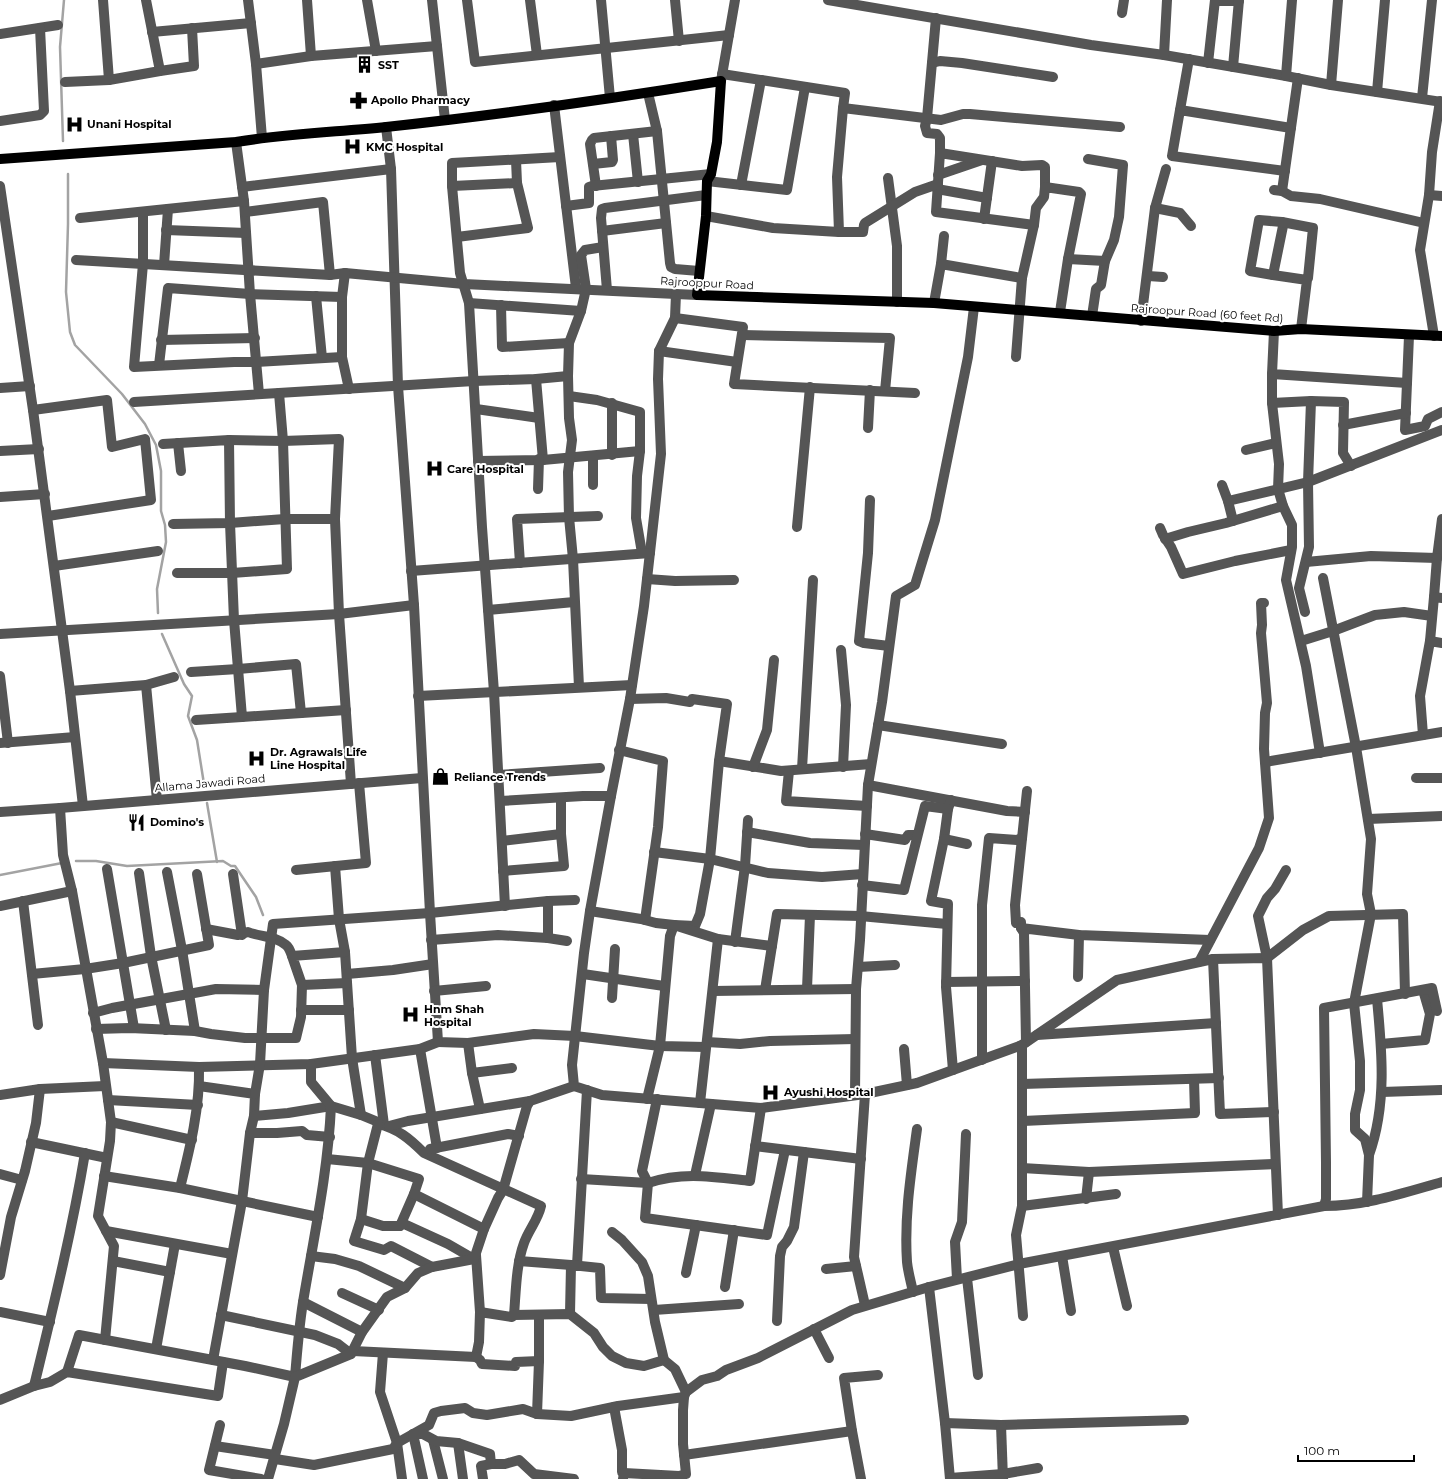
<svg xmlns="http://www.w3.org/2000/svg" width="1442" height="1479" font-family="Montserrat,sans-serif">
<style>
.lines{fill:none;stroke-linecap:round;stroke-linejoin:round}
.stream{stroke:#a3a3a3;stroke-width:2.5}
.minor{stroke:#555;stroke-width:10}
.major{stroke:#000;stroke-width:10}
.labels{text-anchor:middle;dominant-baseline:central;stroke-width:4;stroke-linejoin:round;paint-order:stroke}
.poi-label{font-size:11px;font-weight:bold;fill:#000;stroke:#fff;text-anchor:start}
.street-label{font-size:11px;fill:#000;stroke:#fff}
</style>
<rect width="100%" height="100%" fill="#fff"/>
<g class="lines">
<!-- stream -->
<g class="stream">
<polyline points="63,141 60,47 64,0"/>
<polyline points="68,174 68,224 66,292 70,332 75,345 122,394 145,424 156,445 161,471 161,511 165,525 166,542 157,589 158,613"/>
<polyline points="162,634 184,684 192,696 188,716 197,740 204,784"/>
<polyline points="207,803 217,862"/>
<polyline points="76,861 96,861 127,866 223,861 231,866 235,866 256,897 263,915"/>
<polyline points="0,875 62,863"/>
</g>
<!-- minor -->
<g class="minor">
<polyline points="103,0 109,80 160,71 146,0"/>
<polyline points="248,0 256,64 262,138"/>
<polyline points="307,0 311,56"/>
<polyline points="367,0 376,51"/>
<polyline points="432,0 445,120"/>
<polyline points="467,0 475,62 729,35"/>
<polyline points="530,0 537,55"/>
<polyline points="601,0 610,98"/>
<polyline points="675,0 679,41"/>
<polyline points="828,0 1091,45 1164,55 1286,76 1331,85 1442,102"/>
<polyline points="1215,1 1239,1"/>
<polyline points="1122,13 1124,0"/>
<polyline points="936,18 927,118 925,126 927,133 937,134 940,138 940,153"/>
<polyline points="152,32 251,23"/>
<polyline points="0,34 58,25"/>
<polyline points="1164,55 1167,0"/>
<polyline points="932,63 940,61 962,63 1053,77"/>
<polyline points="1208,63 1215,0"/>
<polyline points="256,64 311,56 437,46"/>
<polyline points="1233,67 1239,0"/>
<polyline points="160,71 194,66 192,28"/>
<polyline points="722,74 845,93 843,108"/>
<polyline points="1286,76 1292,0"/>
<polyline points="721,81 735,0"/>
<polyline points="65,82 109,80"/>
<polyline points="1331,85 1338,0"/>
<polyline points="1377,92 1385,0"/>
<polyline points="648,93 657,131 670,263 671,267 675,269 699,271"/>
<polyline points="1422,98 1432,0"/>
<polyline points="554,105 576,288"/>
<polyline points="1180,110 1189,59"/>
<polyline points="0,121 40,115 44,111 40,28"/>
<polyline points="386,127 391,169 398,386 414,605 430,913 438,1042 468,1043 534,1034 575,1036 660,1046 706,1047"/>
<polyline points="633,134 638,182"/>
<polyline points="236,142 244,201 250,294 259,394"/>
<polyline points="1088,159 1123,165 1119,217 1114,240 1105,261 1101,285 1096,289 1092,316"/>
<polyline points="593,164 612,162 613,160 611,136"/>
<polyline points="1285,171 1172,156 1180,110 1291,128"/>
<polyline points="938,175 982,160"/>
<polyline points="888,178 897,246 897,302"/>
<polyline points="707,181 787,190 805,87"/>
<polyline points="741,185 761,80"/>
<polyline points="0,186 33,410 70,691 83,806"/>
<polyline points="452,186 517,183"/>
<polyline points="596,186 590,144 592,140 594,138 657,131"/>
<polyline points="242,187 391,169"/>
<polyline points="937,189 987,198"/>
<polyline points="1274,190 1282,191 1291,196 1320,199 1424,223"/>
<polyline points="1282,191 1298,78"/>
<polyline points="1429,195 1442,196"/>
<polyline points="566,206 589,203 589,187 592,186 711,174"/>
<polyline points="1155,208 1180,213 1191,226"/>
<polyline points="143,212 143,264 134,367 234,362 256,362 342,357"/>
<polyline points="245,212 323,202 330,275"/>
<polyline points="706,216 773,228 839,232 837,177 843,108 941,120 963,114 970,114 1120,127"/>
<polyline points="80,218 244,201"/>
<polyline points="984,219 992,161"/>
<polyline points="1034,225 936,212 940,153 1022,166 1042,165 1045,167 1045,187"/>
<polyline points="166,230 246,233"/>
<polyline points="602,231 666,223"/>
<polyline points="839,232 863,232 864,225 865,223 915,192 938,184"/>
<polyline points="457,237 528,228 517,183 516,160"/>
<polyline points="1068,259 1105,261"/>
<polyline points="76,260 330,275 345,273 464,284 697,295"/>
<polyline points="941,264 944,236"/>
<polyline points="164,265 168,209"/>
<polyline points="345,273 342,297 342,357 349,389"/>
<polyline points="1273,275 1283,226 1282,222"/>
<polyline points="1148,276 1163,277"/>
<polyline points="607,290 601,218 602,209 605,208 706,195"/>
<polyline points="676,294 675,318 659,351 658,379 661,454 644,606 630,699 611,796 590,911 584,953 572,1065 574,1086 602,1095 761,1108 865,1094 917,1083 1022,1045 1117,980 1213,959 1267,958 1278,1215"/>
<polyline points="316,296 322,358"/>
<polyline points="469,303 581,311"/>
<polyline points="934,303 941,264 1022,278"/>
<polyline points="501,305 502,347 569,343"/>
<polyline points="675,318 743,327 734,384 915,393"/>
<polyline points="1141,321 1155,208 1166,169"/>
<polyline points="1301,329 1307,280 1308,278 1313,228 1282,222 1259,220 1250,271 1273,275 1307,280"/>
<polyline points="1274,331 1272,374 1407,383"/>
<polyline points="743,335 890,338 885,391"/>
<polyline points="1409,336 1405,430 1425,426 1428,419 1442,412"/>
<polyline points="1434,336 1420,250 1429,195 1432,152 1440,101"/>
<polyline points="161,340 255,338"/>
<polyline points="659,351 737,362"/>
<polyline points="1016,357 1022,278 1034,225 1036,208 1044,197 1045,187 1079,192 1081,194 1068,259 1060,312"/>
<polyline points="159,365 168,288 250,294 342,297"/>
<polyline points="1272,374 1272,403"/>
<polyline points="536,379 543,460"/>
<polyline points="0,388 30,386"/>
<polyline points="569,396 597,400 640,412 640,451 637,476 636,518 642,553"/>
<polyline points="134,402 474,381 536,379 568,376"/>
<polyline points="612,403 612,455"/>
<polyline points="476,409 539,418"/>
<polyline points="33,410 107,400 112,447 145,439 151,500 48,516"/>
<polyline points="1343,425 1406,413"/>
<polyline points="868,428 870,390"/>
<polyline points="229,440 283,441 339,439 335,519 339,614 351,784"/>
<polyline points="178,443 181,471"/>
<polyline points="163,444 229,440 230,523 234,620 242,717 346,710"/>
<polyline points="1246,450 1276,443"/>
<polyline points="0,451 39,449"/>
<polyline points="593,456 593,485"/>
<polyline points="478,461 543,460 640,451"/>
<polyline points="1222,485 1228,501 1233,521"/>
<polyline points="538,489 539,459"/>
<polyline points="0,497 45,494"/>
<polyline points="870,500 868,553 859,641 864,643 889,646"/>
<polyline points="1228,501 1308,482 1442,430"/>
<polyline points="173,524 230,523 285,519 335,519"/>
<polyline points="797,527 810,387"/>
<polyline points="1160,528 1163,535 1171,547 1183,574 1235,561 1291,550"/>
<polyline points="1165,539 1188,532 1226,523 1283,506"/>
<polyline points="1306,562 1371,556 1437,558 1442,519"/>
<polyline points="520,563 517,519 598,516"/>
<polyline points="54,566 158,551"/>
<polyline points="411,571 650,553"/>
<polyline points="177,573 232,573 287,569 283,441 279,393"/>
<polyline points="1323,578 1356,747 1371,839 1367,894 1371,914 1354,1003 1360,1061 1360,1090 1355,1114 1355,1130 1365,1139 1369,1155 1367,1202"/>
<polyline points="647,579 675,581 734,580"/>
<polyline points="1434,597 1437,558"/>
<polyline points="488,610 574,602"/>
<polyline points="1305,612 1299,588 1309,547 1308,482 1311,401"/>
<polyline points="0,634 339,614 414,605"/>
<polyline points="1301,641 1333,631 1375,615 1404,612 1432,616"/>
<polyline points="1430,641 1434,597 1442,598"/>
<polyline points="841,650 846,705 843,767"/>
<polyline points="191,672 238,669 296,664 301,713"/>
<polyline points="0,676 8,743"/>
<polyline points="146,685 157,800"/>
<polyline points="579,687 573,559 569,517 568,472 572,440 569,418 568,376 569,343 581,311 586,289 581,255 585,250 603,247"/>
<polyline points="70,691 146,685 174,677"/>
<polyline points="418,696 632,685"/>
<polyline points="630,699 666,698 690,702 692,699 727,704 719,761 710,859 700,914 695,926 674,925 670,936 660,1046 647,1099"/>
<polyline points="196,720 242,717"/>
<polyline points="878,725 1002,744"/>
<polyline points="1423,735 1420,696 1430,641 1442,643"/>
<polyline points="0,743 75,737"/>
<polyline points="619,750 663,761 658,827 645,920"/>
<polyline points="1320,753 1306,666 1286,580 1292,547 1292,525 1283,506 1278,489 1279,464 1272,403 1311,401 1344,402 1343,453 1351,466"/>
<polyline points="719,761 781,771 871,764"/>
<polyline points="1265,762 1442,732"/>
<polyline points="753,767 767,730 774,660"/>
<polyline points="802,769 813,580"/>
<polyline points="789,771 786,801 867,806"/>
<polyline points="498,775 600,768"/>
<polyline points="1416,778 1442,778"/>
<polyline points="868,785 1007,811 1025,812"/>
<polyline points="951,800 948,809 944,839 931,901 948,904 946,987 953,1070"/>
<polyline points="500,801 583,796 611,796"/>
<polyline points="60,808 63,855 72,891 103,1063 111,1122 110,1141 98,1216 114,1246 105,1340"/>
<polyline points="0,812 60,808 422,778"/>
<polyline points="1368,819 1442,816"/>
<polyline points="747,832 810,843 864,845"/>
<polyline points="865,834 905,840 908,835 917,835"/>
<polyline points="944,839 967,844"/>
<polyline points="502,841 561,834"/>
<polyline points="654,852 710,859 768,873 822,877 863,874"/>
<polyline points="335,866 339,919 345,952 352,1058 361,1115"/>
<polyline points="107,869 134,1028"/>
<polyline points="296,870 366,863 359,783"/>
<polyline points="1286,870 1275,889 1267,898 1258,916 1267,958 1303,930 1329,916 1403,914 1405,994"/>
<polyline points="503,871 564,866 561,834 561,798"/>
<polyline points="167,872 182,950 195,1031"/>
<polyline points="139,873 151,956 166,1030"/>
<polyline points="233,874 242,935"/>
<polyline points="862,885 904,890 925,806 948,809"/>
<polyline points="23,901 38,1025"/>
<polyline points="548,901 575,900"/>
<polyline points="0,906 72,891"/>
<polyline points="505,906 494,692 482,527 469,303 460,273 452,186 452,163 560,157"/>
<polyline points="590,911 641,919 656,923 674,925 718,939 772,946"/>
<polyline points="1021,928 1021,922 1016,923 1015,905 1027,791"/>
<path d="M206,929L238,935L248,932C260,937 276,936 286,945C289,947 291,953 292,956"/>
<polyline points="431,940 498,935 548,938"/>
<polyline points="735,942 745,866 748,820"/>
<polyline points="1213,959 1220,1114 1274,1112"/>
<polyline points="1199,962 1259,848 1269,818 1264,749 1265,713 1267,703 1261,633 1262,625 1261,603 1264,603"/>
<polyline points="858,967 895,965"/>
<polyline points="32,974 85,969 123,963 209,945 197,874"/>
<polyline points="347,974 393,970 433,964"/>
<polyline points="583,974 664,986"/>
<polyline points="1078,977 1079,935"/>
<polyline points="946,982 1025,981"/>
<polyline points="302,985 347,983"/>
<polyline points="807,989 810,915"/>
<polyline points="765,990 777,914 860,916 947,924"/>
<polyline points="434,991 486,986"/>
<polyline points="713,991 856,989"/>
<polyline points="612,998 615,949"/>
<polyline points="301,1010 349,1010"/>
<polyline points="93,1013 112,1008 216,989 264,990"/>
<polyline points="96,1029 130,1028 195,1031 211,1034 245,1038 262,1038"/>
<polyline points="1037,1035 1216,1023"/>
<polyline points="262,1038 296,1038 301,1017 302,985 292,956 345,952"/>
<polyline points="707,1042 740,1044 770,1041 855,1039"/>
<polyline points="1026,1042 1024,933 1021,928 1079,935 1210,940"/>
<polyline points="468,1043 472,1073 512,1068"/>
<polyline points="1381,1044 1425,1040 1430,1014 1423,990"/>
<polyline points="1022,1045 1022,1206 1016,1235 1023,1316"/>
<polyline points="420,1049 437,1148"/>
<polyline points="904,1049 907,1085"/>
<polyline points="375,1055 384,1125"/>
<polyline points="982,1060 982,905 989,838 1017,840 1022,838"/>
<polyline points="103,1063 199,1067 311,1064 420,1049 438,1042"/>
<polyline points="472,1073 480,1109"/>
<polyline points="1022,1084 1219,1078"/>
<polyline points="199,1086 255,1094 254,1116 250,1133 242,1201 213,1360"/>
<polyline points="1382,1092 1441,1090"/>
<polyline points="255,1094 260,1064 264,990 273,924 430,913 548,901 548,938 567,941"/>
<polyline points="865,1094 854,1257 865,1305"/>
<polyline points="0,1095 40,1089 105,1086"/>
<polyline points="855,1095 856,989 860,940 868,785 882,702 896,596 915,585 935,520 968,357 974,307"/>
<polyline points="657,1099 642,1171 648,1183 645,1218 767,1235 785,1150"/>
<polyline points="108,1100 198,1105"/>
<polyline points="700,1103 718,939"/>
<path d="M254,1116L288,1113L331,1106L361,1115L378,1122V1124C398,1129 409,1138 424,1153L541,1206C538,1220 529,1229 524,1243C516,1265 516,1291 514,1315"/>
<polyline points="1023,1121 1195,1113 1194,1079"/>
<polyline points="111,1122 192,1140"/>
<polyline points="378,1124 368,1163 361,1219 354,1241 384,1250 391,1246 432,1267"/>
<polyline points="389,1126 408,1121 530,1101"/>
<polyline points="250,1133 277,1133 302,1131 307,1135 330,1137"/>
<polyline points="31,1142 107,1158"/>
<polyline points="755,1146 861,1159"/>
<polyline points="430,1149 508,1134 519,1136"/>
<path d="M1369,1155C1387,1105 1382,1051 1377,999"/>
<polyline points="327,1159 368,1163 419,1179 414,1194 400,1226"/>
<polyline points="1022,1168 1089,1172 1275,1164"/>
<polyline points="0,1174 22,1180"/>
<polyline points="695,1175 711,1104"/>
<polyline points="104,1176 180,1188 318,1217"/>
<path d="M581,1179L648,1183C683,1171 715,1177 750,1181L761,1108"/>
<path d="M180,1188C190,1148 200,1108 199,1067"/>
<polyline points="414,1194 484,1229"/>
<polyline points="1086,1199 1089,1172"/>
<polyline points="1022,1206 1116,1194"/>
<polyline points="1324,1206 1326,1199 1326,1162 1324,1008 1432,988 1437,1011"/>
<polyline points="361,1219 383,1226 400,1226 402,1223 448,1244 474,1259"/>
<polyline points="106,1231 232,1254"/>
<polyline points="612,1232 622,1240 642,1262 648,1276 655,1322 664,1360 675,1369 686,1392"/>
<polyline points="1113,1247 1127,1306"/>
<polyline points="476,1255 480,1312"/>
<polyline points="311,1256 335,1259 359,1266 405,1288"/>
<polyline points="1062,1256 1071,1311"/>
<polyline points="113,1261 170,1272"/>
<polyline points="519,1261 571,1265"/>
<polyline points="577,1265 587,1090"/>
<polyline points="826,1269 856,1266"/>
<polyline points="686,1273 696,1225"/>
<polyline points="0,1275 11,1217 25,1171 36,1123 40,1089"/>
<polyline points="967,1278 978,1375"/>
<polyline points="957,1279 955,1242 962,1222 966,1134"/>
<polyline points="725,1287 734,1230"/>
<polyline points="929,1287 945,1423 950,1479"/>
<path d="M913,1292C911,1282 908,1272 907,1262C904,1217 911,1173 917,1129"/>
<polyline points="342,1293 379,1310"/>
<polyline points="303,1302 362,1332"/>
<polyline points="654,1310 739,1304"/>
<polyline points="0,1312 50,1322"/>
<polyline points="570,1314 571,1265 600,1268 601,1298 651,1299"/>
<polyline points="221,1315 315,1335 338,1344 351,1354"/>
<polyline points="539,1315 539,1361"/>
<polyline points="777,1321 780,1256 782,1247 787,1241 794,1227 804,1152"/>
<polyline points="814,1329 829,1358"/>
<polyline points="156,1349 175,1244"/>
<polyline points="353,1351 476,1357 479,1342 480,1312 512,1317 514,1315 570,1314 594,1333 603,1347 612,1356 626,1363 644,1366 664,1360"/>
<polyline points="383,1353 380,1392 397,1443 402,1479"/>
<polyline points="476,1357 480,1360 482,1364 515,1366 516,1362 539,1361 537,1414"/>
<path d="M67,1372L79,1335L245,1366L295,1377C297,1352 299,1327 303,1302C314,1236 328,1172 331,1106L311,1082V1064"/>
<path d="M34,1386C53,1308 72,1231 85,1153"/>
<polyline points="0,1400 34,1386 50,1382 67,1372 218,1396 223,1362"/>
<polyline points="614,1407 622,1450 622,1472 624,1473"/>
<polyline points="945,1423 1001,1425 1184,1420"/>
<polyline points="220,1425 209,1470 261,1479"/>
<polyline points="1001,1425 1003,1479"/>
<polyline points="852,1431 844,1378 878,1375"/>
<polyline points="433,1440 443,1479"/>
<polyline points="458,1443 463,1479"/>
<polyline points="215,1446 275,1455"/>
<polyline points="684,1455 852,1431 861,1479"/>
<polyline points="275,1459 314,1465 393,1449 397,1443 429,1425 434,1413 441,1411 465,1408 473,1413 487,1415 523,1409 537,1414 571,1416 618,1406 684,1397"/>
<polyline points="491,1464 505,1464 519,1460 534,1474 574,1479"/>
<polyline points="950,1478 1003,1474 1038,1468"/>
<polyline points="268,1479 284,1424 295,1377 351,1354 362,1332 387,1297 405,1288 418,1273 432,1267 474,1259 484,1229 498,1198 503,1190 527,1106 530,1101 574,1086"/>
<polyline points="423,1479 413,1434 423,1434 436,1441 458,1443 490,1454 491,1464 481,1466 483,1479"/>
<path d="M623,1479L624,1473L679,1476L686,1474L683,1444V1410L684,1397L686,1392L702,1380L717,1376L726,1370L758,1358L852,1310L929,1287L1019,1264L1324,1206C1365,1206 1403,1193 1442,1182"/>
</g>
<!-- major -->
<path class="major" d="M0,159L236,142C285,134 336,132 386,127C498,115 610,99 721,81L717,142L711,174L707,181L706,216L697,295L934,303L1274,331L1301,329L1442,336"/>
</g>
<!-- icons -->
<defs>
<symbol id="building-bare" viewBox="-9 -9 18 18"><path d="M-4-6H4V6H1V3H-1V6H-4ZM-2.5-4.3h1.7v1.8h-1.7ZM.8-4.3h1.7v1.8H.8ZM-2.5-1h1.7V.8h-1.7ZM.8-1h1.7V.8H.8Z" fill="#000" stroke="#fff" stroke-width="2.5" paint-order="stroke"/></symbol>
<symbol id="pharmacy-bare" viewBox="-9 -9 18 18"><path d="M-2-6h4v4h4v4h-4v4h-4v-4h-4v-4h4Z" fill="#000" stroke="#fff" stroke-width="2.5" paint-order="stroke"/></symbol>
<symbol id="hospital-bare" viewBox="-9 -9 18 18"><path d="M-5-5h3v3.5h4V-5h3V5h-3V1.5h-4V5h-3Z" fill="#000" stroke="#fff" stroke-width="2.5" paint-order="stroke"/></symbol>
<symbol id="shop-bare" viewBox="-9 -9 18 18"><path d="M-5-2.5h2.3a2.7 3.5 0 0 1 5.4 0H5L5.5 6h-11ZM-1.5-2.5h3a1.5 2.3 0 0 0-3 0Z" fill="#000" stroke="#fff" stroke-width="2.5" paint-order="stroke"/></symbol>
<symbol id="restaurant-bare" viewBox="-9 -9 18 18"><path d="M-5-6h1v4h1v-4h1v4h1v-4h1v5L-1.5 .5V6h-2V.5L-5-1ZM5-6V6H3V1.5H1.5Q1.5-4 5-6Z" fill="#000" stroke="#fff" stroke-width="2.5" paint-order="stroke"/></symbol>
</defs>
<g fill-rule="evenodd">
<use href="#building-bare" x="352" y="52" width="25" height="25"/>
<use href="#pharmacy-bare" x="346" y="88" width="25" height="25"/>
<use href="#hospital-bare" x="62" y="112" width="25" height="25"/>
<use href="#hospital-bare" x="340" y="134" width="25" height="25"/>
<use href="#hospital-bare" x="422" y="456" width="25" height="25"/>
<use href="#hospital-bare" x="244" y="746" width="25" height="25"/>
<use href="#shop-bare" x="428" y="764" width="25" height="25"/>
<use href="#restaurant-bare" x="124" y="810" width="25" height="25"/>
<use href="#hospital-bare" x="398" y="1002" width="25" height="25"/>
<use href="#hospital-bare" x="758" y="1080" width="25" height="25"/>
</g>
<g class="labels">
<!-- poi labels -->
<g class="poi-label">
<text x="378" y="65">SST</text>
<text x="371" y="100">Apollo Pharmacy</text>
<text x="87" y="124">Unani Hospital</text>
<text x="366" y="147">KMC Hospital</text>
<text x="447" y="469">Care Hospital</text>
<text x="270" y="752">Dr. Agrawals Life<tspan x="270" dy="13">Line Hospital</tspan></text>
<text x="454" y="777">Reliance Trends</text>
<text x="150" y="822">Domino's</text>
<text x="424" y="1009">Hnm Shah<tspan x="424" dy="13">Hospital</tspan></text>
<text x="784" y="1092">Ayushi Hospital</text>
</g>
<!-- street labels -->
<g class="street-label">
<text transform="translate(707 283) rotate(3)">Rajrooppur Road</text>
<text transform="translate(1207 313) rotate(4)">Rajroopur Road (60 feet Rd)</text>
<text transform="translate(210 783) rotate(-5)">Allama Jawadi Road</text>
</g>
</g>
<!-- scale -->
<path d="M1298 1455v6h116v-6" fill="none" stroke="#000000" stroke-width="2"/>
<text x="1304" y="1455" font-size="12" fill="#000000" stroke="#ffffff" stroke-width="3" paint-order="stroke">100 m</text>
</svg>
